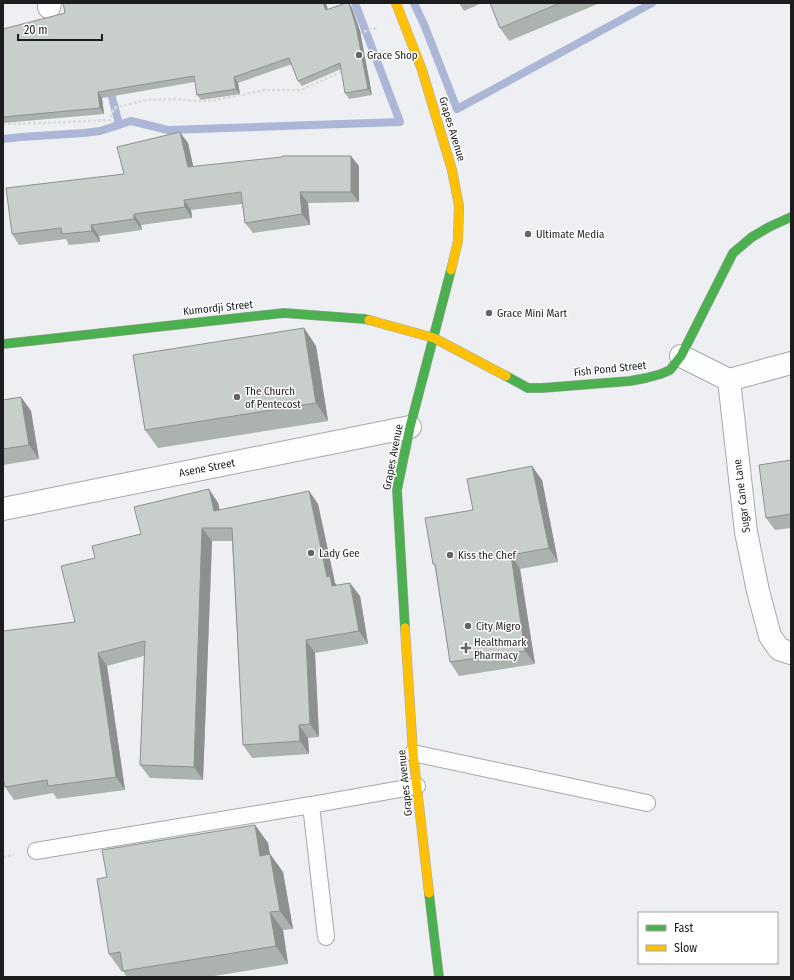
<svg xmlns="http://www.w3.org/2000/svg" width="794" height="980" font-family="'Fira Sans Condensed',sans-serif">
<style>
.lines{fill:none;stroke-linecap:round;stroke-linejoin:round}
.stream{stroke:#acb6d6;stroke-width:8}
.lane-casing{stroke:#a8a8ab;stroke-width:18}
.street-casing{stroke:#a8a8ab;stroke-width:24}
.fast-casing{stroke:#a8a8ab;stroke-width:10}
.slow-casing{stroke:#a8a8ab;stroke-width:10}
.path{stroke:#dbdbdd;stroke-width:2.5;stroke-dasharray:3 2;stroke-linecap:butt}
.lane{stroke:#fcfdfd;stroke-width:16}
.street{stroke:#fcfdfd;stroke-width:22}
.fast{stroke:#4caf50;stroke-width:9}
.slow{stroke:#ffc107;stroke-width:9}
.wall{fill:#acb2ae}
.shaded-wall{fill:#8c918d}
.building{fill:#c8cfca;stroke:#8c918d}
.poi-dot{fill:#66666a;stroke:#fff;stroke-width:1.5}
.labels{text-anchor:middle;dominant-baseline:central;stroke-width:3;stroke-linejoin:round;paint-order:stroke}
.poi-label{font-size:11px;fill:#1d1d20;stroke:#fff;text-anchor:start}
.street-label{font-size:11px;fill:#1d1d20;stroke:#fff}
</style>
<rect width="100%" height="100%" fill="#eeeff3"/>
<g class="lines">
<!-- stream -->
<g class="stream">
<polyline points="414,3 425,27 457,109 652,3"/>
<polyline points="109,86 119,124"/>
<polyline points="3,139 21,137 84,133 100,131 131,121 168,130 400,122 355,3"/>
</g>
<defs>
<g id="lane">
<polyline points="413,753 647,803"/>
<polyline points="36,851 311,805"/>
<polyline points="326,937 311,805 417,786"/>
</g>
<g id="street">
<polyline points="49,7 50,3"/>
<polyline points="681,356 729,380 746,532 758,591 770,636 779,649 791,653"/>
<polyline points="729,380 791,363"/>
<polyline points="3,509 410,427"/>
</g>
<g id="fast">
<polyline points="3,344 284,313 365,319 369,320"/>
<polyline points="506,376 528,388 542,388 630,381 646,378 661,374 670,370 681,356 733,253 752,237 769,227 791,217"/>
<polyline points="405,628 397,490 410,427 451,270"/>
<polyline points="429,893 439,977"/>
</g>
<g id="slow">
<polyline points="396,3 422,70 452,170 459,206 458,241 451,270"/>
<polyline points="369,320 434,338 506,376"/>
<polyline points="405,628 413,753 429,893"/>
</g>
</defs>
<!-- lane casing -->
<use href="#lane" class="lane-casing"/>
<!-- street casing -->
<use href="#street" class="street-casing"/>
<!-- fast casing -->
<use href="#fast" class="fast-casing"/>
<!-- slow casing -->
<use href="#slow" class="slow-casing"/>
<!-- path -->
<g class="path">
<polyline points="359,33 377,28"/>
<polyline points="3,124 46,123 110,120 114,108 146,100 176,99 196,101 210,101 265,90 301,90 343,71"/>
<polyline points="3,857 14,855"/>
</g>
<!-- lane -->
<use href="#lane" class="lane"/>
<!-- street -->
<use href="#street" class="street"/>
<!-- fast -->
<use href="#fast" class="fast"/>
<!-- slow -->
<use href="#slow" class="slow"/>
</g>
<!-- wall -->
<g class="wall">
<polygon points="349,3 352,8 360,31 372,95 349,99 345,93 341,69 302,86 298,81 292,64 238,83 240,94 201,100 197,95 195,82 102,98 104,114 3,123 3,28 328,10"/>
<polygon points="459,3 482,3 464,11"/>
<polygon points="490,3 600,3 509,41 500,28"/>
<polygon points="188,143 193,167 359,166 359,202 308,203 310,225 253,233 245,223 242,204 191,210 192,218 141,225 142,230 99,236 100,242 69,245 66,239 19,245 12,234 124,174"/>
<polygon points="304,328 316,346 328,421 158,448 145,430"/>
<polygon points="21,397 31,411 39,459 3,465 3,400"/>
<polygon points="791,460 791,528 775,530 766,518"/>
<polygon points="542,480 558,562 520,569 535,664 459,676 450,662 435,567 433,564"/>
<polygon points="209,489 218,503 220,510 309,491 318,504 335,583 337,586 360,596 368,644 315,653 319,737 308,738 309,754 252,758 243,745 232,541 212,541 203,780 150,778 140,765 144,656 107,666 125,790 57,799 53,793 14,800 5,787 75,622 95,558 141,534"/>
<polygon points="255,825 268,843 270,854 283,872 293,929 283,930 288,964 208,977 127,977 123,971 122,972 109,954 107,877"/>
</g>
<!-- shaded-wall -->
<g class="shaded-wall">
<polygon points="323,3 326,3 330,16 326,10"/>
<polygon points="349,3 352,8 360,31 372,95 368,89"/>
<polygon points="234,77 238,83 240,94 236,89"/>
<polygon points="98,92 102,98 104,114 100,108"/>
<polygon points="180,132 188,143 196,178 188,167"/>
<polygon points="351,156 359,166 359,202 351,192"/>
<polygon points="300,192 308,203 310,225 302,214"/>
<polygon points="184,200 191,210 192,218 185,207"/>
<polygon points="134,214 141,225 142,230 134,219"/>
<polygon points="91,225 99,236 100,242 92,231"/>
<polygon points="304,328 316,346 328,421 316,403"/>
<polygon points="21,397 31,411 39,459 29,445"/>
<polygon points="532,466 542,480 558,562 549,548"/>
<polygon points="209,489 218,503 223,524 214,511"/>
<polygon points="309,491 318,504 335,583 340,589 332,586 327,577"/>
<polygon points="202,528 212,541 203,780 194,767"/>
<polygon points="511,555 520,569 535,664 525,651"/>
<polygon points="350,583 360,596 368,644 359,631"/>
<polygon points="306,640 315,653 319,737 310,724"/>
<polygon points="98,653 107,666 125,790 116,777"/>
<polygon points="299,725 308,738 309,754 300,741"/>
<polygon points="255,825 268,843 273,874 260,856"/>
<polygon points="270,854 283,872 293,929 280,911"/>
<polygon points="270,912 283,930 288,964 276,946"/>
</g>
<!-- building -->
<g class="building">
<polygon points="63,3 323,3 326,10 346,3 349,3 356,26 368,89 345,93 340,63 298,81 289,58 234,77 236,89 197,95 194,76 98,92 100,108 3,117 3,29 65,13"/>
<polygon points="490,3 560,3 500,28"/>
<polygon points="180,132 188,167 282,157 282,156 351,156 351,192 300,192 302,214 245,223 241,192 184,200 185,207 134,214 134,219 91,225 92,231 62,234 61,228 12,234 6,188 124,174 117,147"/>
<polygon points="304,328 316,403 145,430 133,355"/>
<polygon points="21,397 29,445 3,449 3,400"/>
<polygon points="791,460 791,514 766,518 759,465"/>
<polygon points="532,466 549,548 511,555 525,651 450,662 435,564 433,564 425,518 473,510 467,479"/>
<polygon points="209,489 214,511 309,491 327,577 330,576 332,586 350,583 359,631 306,640 310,724 299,725 300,741 243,745 232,528 202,528 194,767 140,765 145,641 98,653 116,777 48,786 47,780 5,787 3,779 3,631 75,622 61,566 95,558 92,546 141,534 134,507"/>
<polygon points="255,825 260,856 270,854 280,911 270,912 276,946 123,971 120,952 109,954 97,879 107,877 102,850"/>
</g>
<!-- markers -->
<g class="poi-dot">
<circle cx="359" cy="55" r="4"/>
<circle cx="528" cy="234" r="4"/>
<circle cx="489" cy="313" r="4"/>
<circle cx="237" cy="397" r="4"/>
<circle cx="311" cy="553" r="4"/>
<circle cx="450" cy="555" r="4"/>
<circle cx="468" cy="626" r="4"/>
<path d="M464 642h4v4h4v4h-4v4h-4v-4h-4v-4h4z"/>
</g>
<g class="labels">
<!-- poi labels -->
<g class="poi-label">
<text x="367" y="55">Grace Shop</text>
<text x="536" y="234">Ultimate Media</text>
<text x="497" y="313">Grace Mini Mart</text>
<text x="245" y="391">The Church<tspan x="245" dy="13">of Pentecost</tspan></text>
<text x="319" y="553">Lady Gee</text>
<text x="458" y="555">Kiss the Chef</text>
<text x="476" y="626">City Migro</text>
<text x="474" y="642">Healthmark<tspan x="474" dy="13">Pharmacy</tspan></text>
</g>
<!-- street labels -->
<g class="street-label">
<text transform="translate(452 129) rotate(73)">Grapes Avenue</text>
<text transform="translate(218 308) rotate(-6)">Kumordji Street</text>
<text transform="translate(610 369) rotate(-6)">Fish Pond Street</text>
<text transform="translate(393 457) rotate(-79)">Grapes Avenue</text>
<text transform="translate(207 468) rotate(-11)">Asene Street</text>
<text transform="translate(742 496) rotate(-97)">Sugar Cane Lane</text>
<text transform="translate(405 783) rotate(-96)">Grapes Avenue</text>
</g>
</g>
<!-- border -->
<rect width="794" height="980" fill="none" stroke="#1d1d20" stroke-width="8"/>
<!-- legend -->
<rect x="638" y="912" width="140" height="52" fill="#ffffff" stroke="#a5a5a6"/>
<rect x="646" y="925" width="20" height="6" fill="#4caf50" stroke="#a5a5a6"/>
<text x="674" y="932" font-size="12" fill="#1d1d20">Fast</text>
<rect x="646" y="945" width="20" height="6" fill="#ffc107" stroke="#a5a5a6"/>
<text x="674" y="952" font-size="12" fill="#1d1d20">Slow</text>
<!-- scale -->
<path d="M18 34v6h84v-6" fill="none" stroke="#1d1d20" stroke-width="2"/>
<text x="24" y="34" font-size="12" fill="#1d1d20" stroke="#ffffff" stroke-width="3" paint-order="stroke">20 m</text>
</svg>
